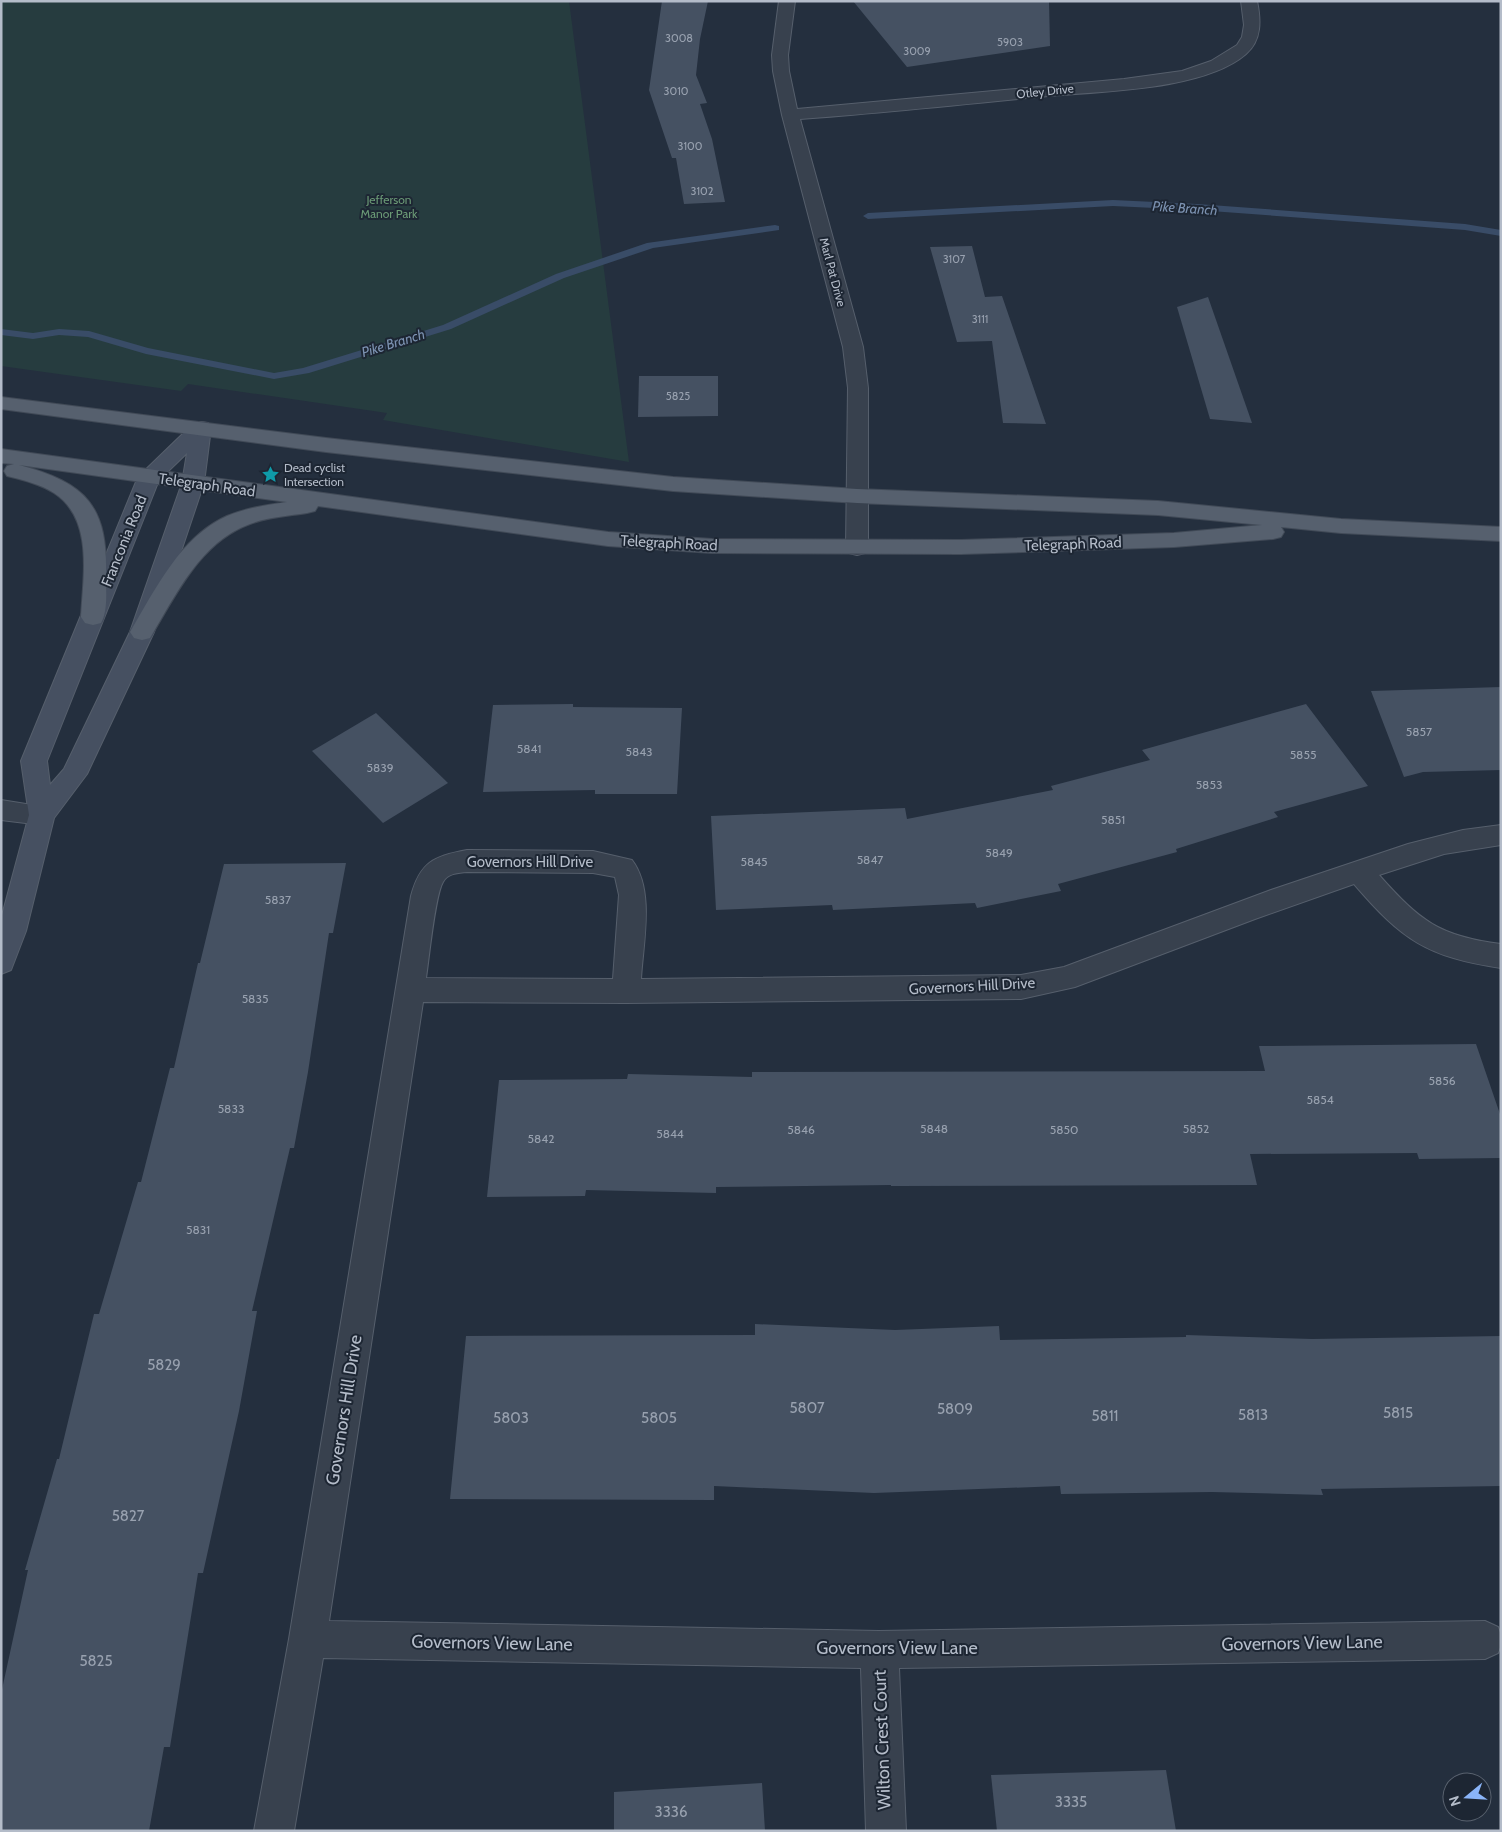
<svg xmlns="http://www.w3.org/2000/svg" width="1502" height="1832" font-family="Cabin,sans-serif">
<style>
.green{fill:#263c3f}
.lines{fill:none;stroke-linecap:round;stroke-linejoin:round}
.stream{fill:#394c67;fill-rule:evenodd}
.building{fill:#455162}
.minor-casing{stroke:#565f6c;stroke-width:2}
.secondary-casing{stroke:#565f6c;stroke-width:2}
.primary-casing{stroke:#414a57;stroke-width:2}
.minor{fill:#38414e;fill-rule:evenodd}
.secondary{fill:#465061;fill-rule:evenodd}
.primary{fill:#56606e;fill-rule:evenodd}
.labels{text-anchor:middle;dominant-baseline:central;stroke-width:4;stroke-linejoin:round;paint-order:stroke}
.far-number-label{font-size:11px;fill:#98a1af}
.far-street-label{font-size:12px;fill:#b4bcc9;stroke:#1d2633}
.far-park-label{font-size:12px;fill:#6b9a76;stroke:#1d2633}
.far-poi-label{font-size:12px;fill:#b4bcc9;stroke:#1d2633;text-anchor:start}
.number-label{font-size:12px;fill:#98a1af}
.far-water-label{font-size:14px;font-style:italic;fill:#7c92b1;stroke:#1d2633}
.street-label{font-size:15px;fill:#b4bcc9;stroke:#1d2633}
.near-number-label{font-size:15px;fill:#98a1af}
.near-street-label{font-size:18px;fill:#b4bcc9;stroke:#1d2633}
</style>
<rect width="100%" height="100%" fill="#242f3e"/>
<!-- green -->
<polygon class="green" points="1,1 569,1 629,462 383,420 387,413 188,384 181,391 1,366"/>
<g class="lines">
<!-- stream -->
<g class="stream">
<polygon points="1113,200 1197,204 1465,224 1501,230 1501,236 1465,230 1197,210 1113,206 868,219 863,216 868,213"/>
<polygon points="775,225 779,226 779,230 653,248 564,278 451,329 309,373 274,379 146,354 88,337 59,335 33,339 1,335 1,329 33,333 59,329 89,331 148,348 274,373 303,368 443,325 556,274 647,243"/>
</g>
</g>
<!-- building -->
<g class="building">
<polygon points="662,1 708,1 700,39 696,75 707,103 700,104 712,139 725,202 684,204 676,158 672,158 649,90"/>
<polygon points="853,1 1049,1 1050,46 907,67"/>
<polygon points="972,246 985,297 1002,296 1046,424 1003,423 992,341 957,342 930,247"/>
<polygon points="1208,297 1252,423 1210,419 1177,307"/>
<polygon points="639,376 718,376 718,416 638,417"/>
<polygon points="1501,687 1501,770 1423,772 1404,777 1371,691"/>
<polygon points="573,704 573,707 682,708 677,794 595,794 595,790 483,792 493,705"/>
<polygon points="1306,704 1368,786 1274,812 1278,817 1176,849 1177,852 1058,884 1061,891 977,908 975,903 833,910 832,905 716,910 711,816 905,808 907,819 1053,790 1051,786 1150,760 1142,750"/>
<polygon points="376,713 448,783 383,823 312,751"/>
<polygon points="346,863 333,933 329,933 308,1072 294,1148 290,1148 252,1311 257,1311 239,1411 203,1573 198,1573 170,1747 164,1747 149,1831 1,1831 1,1694 28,1570 25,1570 57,1459 59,1459 94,1314 99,1314 138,1182 141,1182 170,1068 174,1068 198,963 200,963 224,864"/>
<polygon points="1476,1044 1501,1117 1501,1158 1419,1159 1417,1153 1250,1154 1257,1185 891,1186 891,1185 716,1187 716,1193 586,1190 585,1196 487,1197 499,1080 627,1079 628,1074 752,1077 752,1072 1265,1071 1259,1046"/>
<polygon points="755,1324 895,1330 999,1326 1000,1340 1186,1337 1186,1335 1312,1339 1501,1336 1501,1486 1321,1489 1323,1495 1212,1492 1061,1494 1060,1486 874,1493 714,1486 714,1500 450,1499 466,1336 755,1335"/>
<polygon points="1166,1770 1176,1831 997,1831 991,1775"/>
<polygon points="762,1783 765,1831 614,1831 614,1792"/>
</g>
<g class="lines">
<defs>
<g id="minor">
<path d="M779,1H795L788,55L789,71L797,109L1124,79L1182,71L1211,61L1237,45L1242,37L1244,25L1241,1H1257C1261,20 1262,40 1246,54C1202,92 1094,91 1037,97C958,105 879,113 800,119L863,347L868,388V548L865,553L857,555L849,553L846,548L848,388L843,347L782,115L773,71L772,55Z"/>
<polygon points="1,800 51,808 55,815 51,822 42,825 1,820"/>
<path d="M1501,825V845L1444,854L1379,875C1420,921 1439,936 1501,944V968C1427,957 1402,940 1354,884L1255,919L1075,987L1021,999L626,1003L423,1002L329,1621L879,1631L1485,1621L1498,1627C1502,1636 1502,1644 1498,1653L1485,1659L899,1668L906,1831H866L861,1668L323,1658L294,1831H254L289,1639L411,896C420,862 434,856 467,850L593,851L632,860C655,890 643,943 641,979L1021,975L1064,967L1271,890L1408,844L1463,830ZM467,872L593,873L615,877L619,895L613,979L426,978C429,959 435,895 443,882C448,873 458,873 467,872Z"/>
</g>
<path id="secondary" d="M201,422L208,423L211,428L204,483L154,632L87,774L54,818L26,931L11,970L1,974V919L29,815L21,761L138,477L194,423ZM187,453L182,483L130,632L64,769L50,785L47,761L159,480Z"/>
<path id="primary" d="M1,397L326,438L673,477L857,489L1158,501L1341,519L1501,527V541L1341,533L1281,527L1284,532L1281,537L1273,539L1174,547L961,554L712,553L608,546L318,506L315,511L307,513C288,516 268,517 250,524C200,542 176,595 150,638L142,640L134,638L130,632C155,590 180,537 227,516C246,508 267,505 287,502L19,465C87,483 108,506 106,578C106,591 108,611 101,623L93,625L85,623L81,617C83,576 94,519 54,493C40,484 23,480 7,476L4,471L7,466L14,464L1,463V449L608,532L712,539L961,540L1174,533L1262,525L1158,515L857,503L673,491L326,452L1,409Z"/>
</defs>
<!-- minor casing -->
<use href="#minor" class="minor-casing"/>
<!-- secondary casing -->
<use href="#secondary" class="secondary-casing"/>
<!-- primary casing -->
<use href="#primary" class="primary-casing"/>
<!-- minor -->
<use href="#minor" class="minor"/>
<!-- secondary -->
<use href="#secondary" class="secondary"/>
<!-- primary -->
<use href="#primary" class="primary"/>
</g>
<!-- icons -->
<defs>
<symbol id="sight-bare" viewBox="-9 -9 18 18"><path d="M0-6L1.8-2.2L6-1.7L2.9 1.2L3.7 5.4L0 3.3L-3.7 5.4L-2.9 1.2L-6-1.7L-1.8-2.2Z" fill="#0f9aa8" stroke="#1d2633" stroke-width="2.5" paint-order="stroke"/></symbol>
</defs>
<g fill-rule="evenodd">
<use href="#sight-bare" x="258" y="462" width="25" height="25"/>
</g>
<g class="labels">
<!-- far-number labels -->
<g class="far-number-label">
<text x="679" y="38">3008</text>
<text x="1010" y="42">5903</text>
<text x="917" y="51">3009</text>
<text x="676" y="91">3010</text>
<text x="690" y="146">3100</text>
<text x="702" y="191">3102</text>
<text x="954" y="259">3107</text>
<text x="980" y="319">3111</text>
<text x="678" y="396">5825</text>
</g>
<!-- far-street labels -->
<g class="far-street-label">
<text transform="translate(1045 91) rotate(-6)">Otley Drive</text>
<text transform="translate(833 272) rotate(75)">Marl Pat Drive</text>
</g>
<!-- far-park labels -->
<g class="far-park-label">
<text x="389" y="199">Jefferson<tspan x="389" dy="14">Manor Park</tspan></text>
</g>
<!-- far-poi labels -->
<g class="far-poi-label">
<text x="284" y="467">Dead cyclist<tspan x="284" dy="14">Intersection</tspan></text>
</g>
<!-- number labels -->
<g class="number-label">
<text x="1419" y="731">5857</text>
<text x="529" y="748">5841</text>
<text x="639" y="751">5843</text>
<text x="1303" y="754">5855</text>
<text x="380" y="767">5839</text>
<text x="1209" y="784">5853</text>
<text x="1113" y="819">5851</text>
<text x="999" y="852">5849</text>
<text x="870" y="859">5847</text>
<text x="754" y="861">5845</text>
<text x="278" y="899">5837</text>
<text x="255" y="998">5835</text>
<text x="1442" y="1080">5856</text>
<text x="1320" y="1099">5854</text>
<text x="231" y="1108">5833</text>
<text x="934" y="1128">5848</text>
<text x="1196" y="1128">5852</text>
<text x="801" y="1129">5846</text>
<text x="1064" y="1129">5850</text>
<text x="670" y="1133">5844</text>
<text x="541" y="1138">5842</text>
<text x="198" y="1229">5831</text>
</g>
<!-- far-water labels -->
<g class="far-water-label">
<text transform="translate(1185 208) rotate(4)">Pike Branch</text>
<text transform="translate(393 343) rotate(-17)">Pike Branch</text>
</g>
<!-- street labels -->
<g class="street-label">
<text transform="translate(207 485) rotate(8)">Telegraph Road</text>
<text transform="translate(124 541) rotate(-68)">Franconia Road</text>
<text transform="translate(669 543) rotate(3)">Telegraph Road</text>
<text transform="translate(1073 544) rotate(-2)">Telegraph Road</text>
<text x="530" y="862">Governors Hill Drive</text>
<text transform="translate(972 986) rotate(-3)">Governors Hill Drive</text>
</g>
<!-- near-number labels -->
<g class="near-number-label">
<text x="164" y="1365">5829</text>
<text x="807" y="1408">5807</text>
<text x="955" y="1409">5809</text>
<text x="1398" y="1413">5815</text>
<text x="1253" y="1415">5813</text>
<text x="1105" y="1416">5811</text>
<text x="511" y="1418">5803</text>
<text x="659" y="1418">5805</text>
<text x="128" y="1516">5827</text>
<text x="96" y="1661">5825</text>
<text x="1071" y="1802">3335</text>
<text x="671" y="1812">3336</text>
</g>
<!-- near-street labels -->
<g class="near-street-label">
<text transform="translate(344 1410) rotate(-81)">Governors Hill Drive</text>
<text transform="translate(492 1643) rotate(1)">Governors View Lane</text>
<text transform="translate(1302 1643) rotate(-1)">Governors View Lane</text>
<text x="897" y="1648">Governors View Lane</text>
<text transform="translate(882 1740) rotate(-92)">Wilton Crest Court</text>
</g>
</g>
<!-- border -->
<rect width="1502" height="1832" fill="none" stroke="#b4bcc9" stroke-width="5"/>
<!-- north arrow -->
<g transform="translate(1467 1797) rotate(252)"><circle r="24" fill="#1d2633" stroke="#59626f"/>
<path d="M0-4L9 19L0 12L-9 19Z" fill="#8ab4f8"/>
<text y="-8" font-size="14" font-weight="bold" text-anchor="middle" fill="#b4bcc9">N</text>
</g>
</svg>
